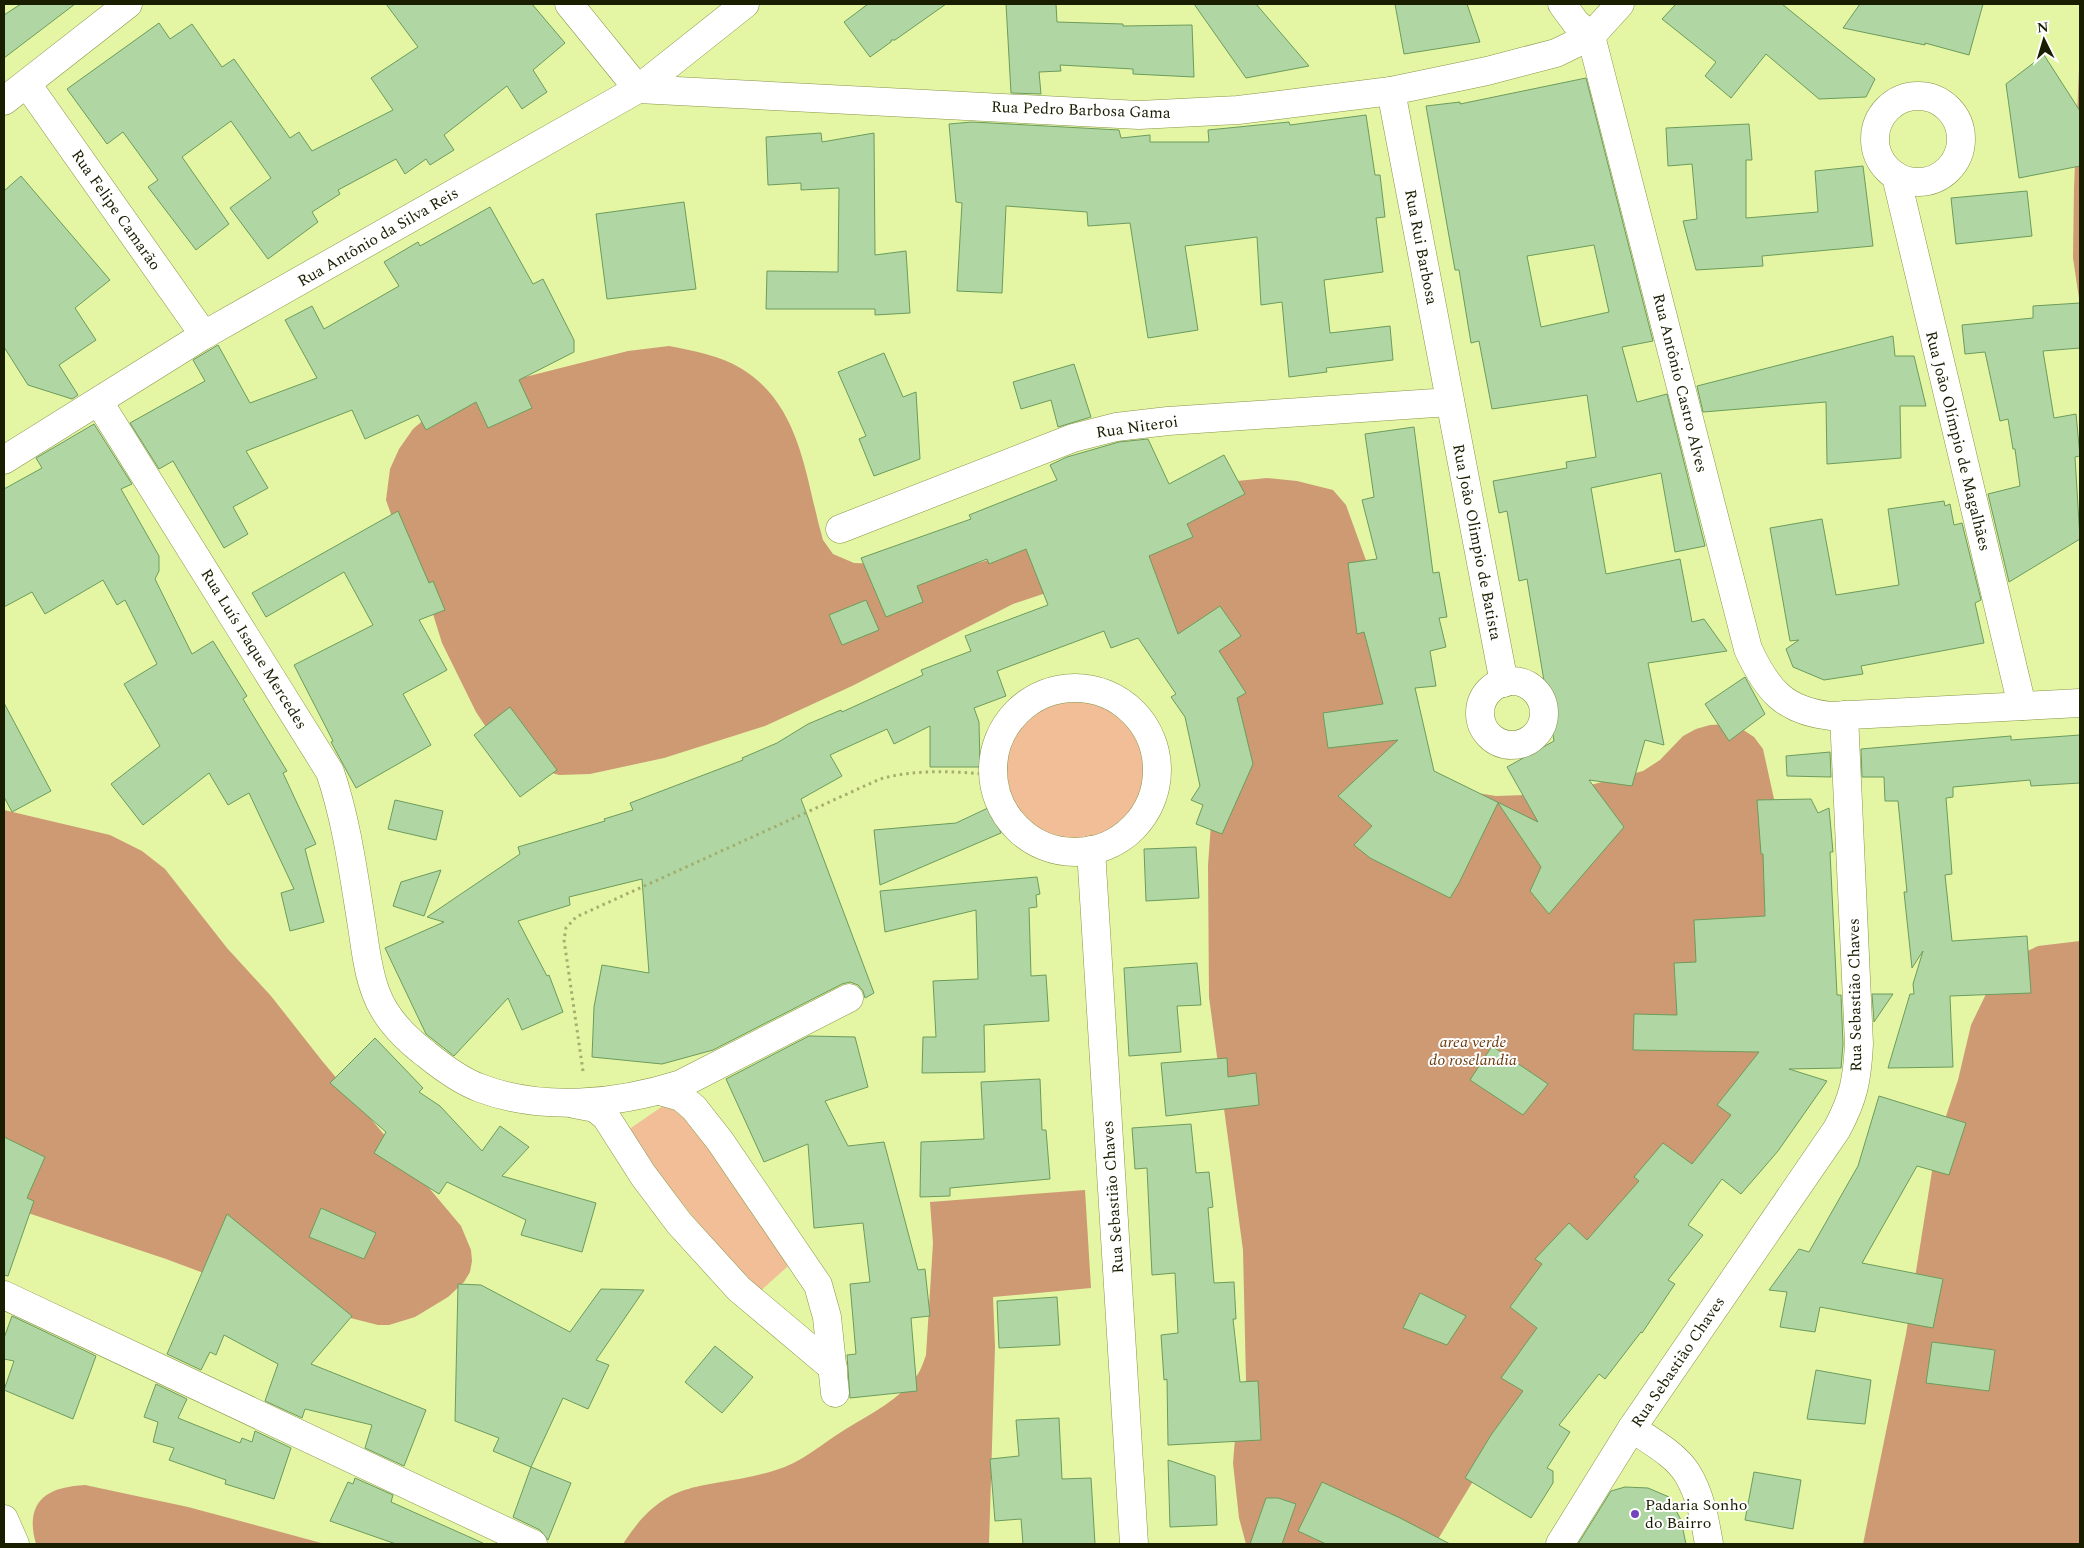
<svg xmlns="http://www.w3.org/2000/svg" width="2084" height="1548" font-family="Spectral,serif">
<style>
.green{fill:#f1be98}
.forest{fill:#cd9a73}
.building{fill:#b0d7a3;stroke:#6c9c5b;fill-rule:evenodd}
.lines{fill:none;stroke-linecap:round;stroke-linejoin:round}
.minor-casing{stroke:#879647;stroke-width:29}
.path{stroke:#a1ae6e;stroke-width:3;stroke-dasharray:2.5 4;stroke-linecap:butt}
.minor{stroke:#fff;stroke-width:28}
.poi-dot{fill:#7444bc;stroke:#fff;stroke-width:2}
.labels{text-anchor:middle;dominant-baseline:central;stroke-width:4;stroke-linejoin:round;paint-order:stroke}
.street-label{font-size:16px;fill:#191e00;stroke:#fff}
.park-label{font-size:16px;font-style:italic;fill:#6b3a0b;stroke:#fff}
.poi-label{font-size:16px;fill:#191e00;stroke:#fff;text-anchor:start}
</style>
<rect width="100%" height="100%" fill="#e4f5a4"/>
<!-- green -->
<g class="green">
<circle cx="1074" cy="772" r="74"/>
<polygon points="676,1097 797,1258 756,1295 625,1132"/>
</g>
<!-- forest -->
<g class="forest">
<polygon points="2080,45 2080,305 2073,258 2074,188"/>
<path d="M669,346C693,351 720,355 742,369C802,406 805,478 823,540L833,554L854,563L939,566L978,563L1026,549L1227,482L1267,478L1297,481L1333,490L1346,505L1376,588L1398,690L1439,787L1496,796L1557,794L1643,771L1660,760L1683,736L1696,729L1710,725L1728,724L1739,727L1754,737L1763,749L1776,808L1779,1004L1731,1127L1487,1458L1435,1544H1246L1239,1518L1233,1463L1235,1439L1246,1380L1243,1250L1209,997L1208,865L1217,742L1190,659L1058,589L1013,604L852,686L765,726L664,758L590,774L559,775L530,767L499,747L476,712L442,643L420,572L399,537L386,500L390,469L399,449L413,429L433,412L513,380L628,351Z"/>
<polygon points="4,810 110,835 142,851 165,869 227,948 271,996 323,1062 461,1226 471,1250 472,1261 470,1272 464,1282 448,1297 415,1317 389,1325 378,1325 268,1297 166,1259 4,1205"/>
<polygon points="2080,941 2080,1544 1863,1544 1906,1334 1936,1146 1958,1080 1971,1025 1986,994 2019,955 2038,946"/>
<path d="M1085,1190L1091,1288L993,1297L995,1347L989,1544H623C669,1472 706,1492 776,1470C800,1463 818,1447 838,1434C862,1418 890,1406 910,1384C919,1375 922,1367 926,1355L933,1243L930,1202Z"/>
<path d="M85,1485L188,1507L325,1544H36C24,1502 46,1487 85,1485Z"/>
</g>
<!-- building -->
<g class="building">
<polygon points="21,4 75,4 4,58 4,15"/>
<polygon points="386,4 532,4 565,43 533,70 547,92 522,109 507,86 444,135 454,150 430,165 426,159 405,174 396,159 338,190 340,194 312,212 318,222 268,259 230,208 271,178 231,121 182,157 229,224 196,250 148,187 158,180 123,132 107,144 67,89 159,23 170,39 192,24 222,67 234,59 290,138 299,132 312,151 393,110 371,78 418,47"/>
<polygon points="868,4 946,4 895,40 891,40 891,42 870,57 844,22"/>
<polygon points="1006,4 1056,4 1057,22 1123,24 1123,26 1192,25 1194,77 1133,74 1133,69 1060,65 1061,71 1039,72 1041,94 1011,93"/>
<polygon points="1194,4 1256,4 1309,66 1246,78"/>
<polygon points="1395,4 1467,4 1480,42 1404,54"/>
<polygon points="1676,4 1782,4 1875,79 1866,97 1819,99 1766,54 1731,98 1705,76 1716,62 1662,19"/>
<polygon points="1860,4 1983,4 1969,55 1925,43 1925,45 1843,28"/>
<polygon points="2044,55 2080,111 2080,166 2019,178 2006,84"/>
<path d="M1586,78L1653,341L1622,347L1637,402L1667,394L1705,546L1675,552L1661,473L1591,488L1606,574L1680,559L1692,622L1704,619L1727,651L1648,663L1664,745L1645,740L1632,786L1589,780L1624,827L1549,914L1530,891L1541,867L1498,803L1459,883L1450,898L1370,858L1354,845L1372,826L1338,796L1398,740L1328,748L1323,713L1383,704L1364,632L1357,634L1348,563L1377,559L1362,500L1374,497L1365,434L1414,427L1433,573L1439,572L1447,617L1439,618L1446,647L1430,651L1436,686L1415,688L1434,771L1538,822L1507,767L1554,741L1527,579L1519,581L1507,511L1499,513L1493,481L1567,468L1566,462L1596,457L1587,395L1492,409L1479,341L1471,343L1459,270H1455L1426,106L1460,102V104ZM1594,245L1609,312L1541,327L1527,256Z"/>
<polygon points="1366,115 1375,175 1380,175 1385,217 1376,218 1383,272 1324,280 1330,333 1390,326 1393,360 1326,368 1327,372 1289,377 1282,302 1261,305 1257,237 1185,246 1198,330 1148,338 1130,223 1088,226 1087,212 1006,206 1002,293 957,291 962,203 956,202 949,124 972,122 1119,130 1121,138 1150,135 1150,142 1209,142 1208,130 1289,122 1290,125"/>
<polygon points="1749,124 1752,160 1746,160 1746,218 1818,212 1815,171 1863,166 1873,246 1762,256 1763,266 1696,270 1683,221 1697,219 1692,164 1668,166 1666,128"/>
<polygon points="821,133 822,142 874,133 875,255 906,251 910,313 875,315 875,309 766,309 767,271 838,272 839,188 801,190 801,183 768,185 766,137"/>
<polygon points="21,176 110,280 75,308 96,340 59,365 78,395 72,399 28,385 4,347 4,191"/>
<polygon points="2027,191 2032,236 1956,244 1951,198"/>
<polygon points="684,202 696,289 607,299 596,214"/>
<polygon points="490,207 533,284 543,279 574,340 574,352 519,380 532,408 488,428 476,402 426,430 418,415 365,439 352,410 246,451 268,488 233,507 248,534 224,548 173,461 159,469 130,423 205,381 193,360 218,345 250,403 317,378 285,320 312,306 324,329 399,286 384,262 418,242 420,246"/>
<polygon points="2080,303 2080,348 2043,351 2054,418 2076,414 2080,456 2075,457 2080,539 2009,582 1988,494 2020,486 2015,449 2013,449 2008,419 2000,421 1985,352 1965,354 1962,325 2033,318 2033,306"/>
<polygon points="1893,336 1895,356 1914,356 1926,406 1900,406 1901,458 1827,464 1826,402 1703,412 1697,386"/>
<polygon points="884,353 903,397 916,392 920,459 874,476 859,439 866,436 838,372"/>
<polygon points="1074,364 1091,417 1058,427 1051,400 1021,409 1013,382"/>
<polygon points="94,424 132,484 121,489 159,556 159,571 155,579 192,654 213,641 247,696 243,699 287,771 283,773 316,844 305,849 324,922 290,931 281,893 294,889 249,793 228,805 209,773 143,825 111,784 160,746 124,684 157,664 125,600 117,605 103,580 45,614 32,592 4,607 4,489 42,468 36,458"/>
<polygon points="1148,439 1169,484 1224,455 1245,494 1187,524 1193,537 1149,556 1178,634 1220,606 1241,636 1219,651 1246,693 1237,698 1253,764 1222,834 1196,824 1203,805 1191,800 1200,786 1185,717 1171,697 1176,694 1138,638 1111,648 1104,631 997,671 1006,696 974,708 979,722 980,767 930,767 930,726 894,744 887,729 830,755 842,776 801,799 874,993 865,998 863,991 858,985 850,982 842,984 713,1050 662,1064 592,1057 594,1007 602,965 649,973 642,879 569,897 570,905 518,921 547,976 549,975 563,1012 522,1030 508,998 454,1056 426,1034 385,948 444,922 427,917 520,854 518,847 605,821 604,819 633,810 630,803 743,760 742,758 777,743 808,724 841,710 842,712 923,675 921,670 971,651 965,636 1048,605 1026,549 989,564 987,559 917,586 923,602 886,617 861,558 971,519 969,515 1057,480 1050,465 1067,457 1119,442"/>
<polygon points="1944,501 1945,506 1950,504 1954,525 1962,523 1981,600 1975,603 1984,643 1861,666 1863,674 1824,680 1793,667 1786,649 1799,640 1790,641 1770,528 1822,519 1836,595 1899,585 1888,509"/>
<polygon points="398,511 429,583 433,581 445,610 419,620 447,670 403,694 431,745 356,788 331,742 333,741 294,665 373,625 344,572 266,617 252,593"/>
<polygon points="866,600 879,630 842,645 829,615"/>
<polygon points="1745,677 1765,714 1729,741 1705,704"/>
<polygon points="4,703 51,791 12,812 4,797"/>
<polygon points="510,707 557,770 520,797 474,735"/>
<polygon points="2080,735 2080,783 2031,786 2030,780 1953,787 1953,797 1946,798 1952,874 1945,875 1952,941 2027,936 2031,993 1950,996 1953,1067 1888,1068 1910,994 1914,994 1913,984 1923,951 1912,968 1904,892 1907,892 1898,801 1885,801 1884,777 1862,777 1861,749 2011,736 2011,740"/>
<polygon points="1830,752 1831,777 1787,776 1786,756"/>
<polygon points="1811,799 1818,813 1829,808 1833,852 1830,852 1837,995 1841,995 1843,1044 1841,1068 1789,1069 1827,1081 1778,1151 1741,1194 1722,1179 1688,1225 1703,1235 1668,1280 1675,1284 1642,1333 1641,1332 1605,1379 1599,1374 1559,1425 1570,1432 1547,1468 1553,1471 1553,1483 1531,1518 1465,1478 1491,1435 1523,1391 1501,1378 1537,1328 1510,1307 1542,1264 1535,1259 1569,1223 1587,1240 1639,1181 1634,1177 1663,1143 1692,1164 1731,1115 1717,1105 1759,1052 1633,1050 1634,1014 1677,1015 1674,963 1696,962 1694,920 1765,916 1763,854 1761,854 1757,800"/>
<polygon points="395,800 443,811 436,840 388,829"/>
<polygon points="990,807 1001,833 880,885 874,830 956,823"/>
<polygon points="1196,847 1199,898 1146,901 1144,849"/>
<polygon points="441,870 424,916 393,906 401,882"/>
<polygon points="1037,877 1040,894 1036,895 1037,907 1029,908 1031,976 1046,975 1049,1021 984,1025 985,1072 922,1073 923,1037 936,1037 933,981 978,979 976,910 885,932 880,891"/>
<polygon points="1197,963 1201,1005 1177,1006 1181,1052 1129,1056 1124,968"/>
<polygon points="1872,994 1893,994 1874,1022"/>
<polygon points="809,1036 855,1037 868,1087 825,1101 848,1146 884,1142 918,1270 925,1269 930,1316 911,1318 917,1391 850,1398 847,1355 856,1354 850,1284 870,1282 863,1223 814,1228 808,1144 764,1162 726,1079"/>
<polygon points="375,1038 423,1088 419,1092 440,1106 482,1151 500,1126 529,1147 502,1176 596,1203 582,1252 521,1235 526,1220 447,1182 439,1194 374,1153 386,1132 330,1083"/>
<polygon points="1492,1046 1548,1084 1523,1115 1470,1080"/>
<polygon points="1227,1058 1228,1077 1256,1073 1259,1105 1166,1116 1161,1063"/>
<polygon points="1040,1079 1042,1130 1046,1130 1050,1179 950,1188 950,1196 920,1197 921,1142 984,1139 981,1082"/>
<polygon points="1879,1096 1966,1123 1949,1175 1917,1166 1862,1263 1943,1279 1933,1328 1820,1307 1815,1332 1780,1327 1787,1292 1769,1290 1799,1249 1809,1252 1858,1166"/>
<polygon points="1191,1124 1196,1173 1209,1172 1213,1207 1208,1208 1214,1283 1234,1282 1236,1319 1233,1319 1240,1382 1258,1381 1261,1440 1168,1445 1167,1379 1164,1380 1161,1335 1178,1333 1175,1273 1152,1275 1147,1168 1135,1169 1132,1128"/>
<polygon points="4,1137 45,1157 27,1198 34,1201 8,1276 4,1275"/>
<polygon points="321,1208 376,1233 364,1259 309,1237"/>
<polygon points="227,1214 352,1316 311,1364 426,1410 404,1466 365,1448 372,1425 305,1409 302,1418 265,1401 278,1364 224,1335 216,1355 210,1352 201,1370 167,1354"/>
<polygon points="458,1284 481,1285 570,1332 601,1289 644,1290 596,1360 609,1365 588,1409 563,1398 531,1467 493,1451 499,1438 455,1421"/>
<polygon points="1420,1293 1466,1316 1447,1345 1403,1328"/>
<polygon points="1057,1297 1060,1345 999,1348 997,1301"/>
<polygon points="12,1316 96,1356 73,1419 4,1390 14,1361 4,1359 4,1338"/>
<polygon points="1932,1342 1995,1350 1989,1391 1926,1383"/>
<polygon points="715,1346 753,1377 722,1413 685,1382"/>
<polygon points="1816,1370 1871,1380 1865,1424 1807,1419"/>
<polygon points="156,1384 187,1399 178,1418 240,1443 242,1438 252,1442 255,1431 291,1448 274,1499 225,1484 226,1480 169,1460 174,1448 153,1442 158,1422 144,1417"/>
<polygon points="1059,1418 1062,1479 1091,1478 1095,1544 1023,1544 1021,1519 995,1521 990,1459 1019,1456 1016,1420"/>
<polygon points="1168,1460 1215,1476 1217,1525 1170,1527"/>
<polygon points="531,1467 571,1483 548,1540 540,1530 513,1517"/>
<polygon points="1754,1472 1801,1480 1793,1529 1745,1520"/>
<polygon points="355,1478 393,1495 391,1502 485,1544 396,1544 330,1521 348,1482 353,1484"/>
<polygon points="1322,1482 1400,1518 1450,1544 1326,1544 1298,1531"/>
<polygon points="1625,1487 1648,1488 1669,1497 1681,1520 1686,1544 1578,1544 1611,1491"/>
<polygon points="1266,1498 1278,1498 1296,1504 1282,1544 1250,1544"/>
</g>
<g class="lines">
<defs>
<g id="minor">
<polyline points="569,4 638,89 1139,115 1238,110 1391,91 1487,71 1556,53 1591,36 1620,4"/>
<path d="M1562,4L1576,23L1591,36L1748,649C1767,690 1784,711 1831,716L2080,703"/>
<polyline points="27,84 204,335"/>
<polyline points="1391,91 1504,683"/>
<circle cx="1918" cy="139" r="43"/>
<polyline points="4,101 128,4"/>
<polyline points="1896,176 2022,706"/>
<path d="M99,402L330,772C346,819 353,870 361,920C365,944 367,970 376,993C385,1018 405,1038 426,1054C442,1067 461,1081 480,1088C543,1112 618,1104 681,1084L849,998"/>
<polyline points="4,460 204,335 638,89 745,4"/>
<polyline points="840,529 1073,438 1116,427 1168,421 1450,402"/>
<circle cx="1512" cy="713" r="32"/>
<circle cx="1075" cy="770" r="82"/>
<polyline points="1091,850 1134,1544"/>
<polyline points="660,1091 681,1097 694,1108 720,1141 818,1285 827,1317 835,1393"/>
<polyline points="574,1104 595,1108 606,1117 643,1175 679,1223 739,1289 833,1368"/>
<polyline points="4,1295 533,1544"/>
<path d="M1632,1428C1650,1441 1675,1454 1687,1473C1700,1494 1705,1520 1709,1544"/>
<polyline points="4,1519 15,1544"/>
<path d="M1560,1544L1632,1428L1837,1129C1854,1097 1857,1080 1859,1044L1844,715"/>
</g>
</defs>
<!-- minor casing -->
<use href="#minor" class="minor-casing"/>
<!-- path -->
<path class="path" d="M583,1071L564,940L566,928L576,917L880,779C916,769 955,771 993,775"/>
<!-- minor -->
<use href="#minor" class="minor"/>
</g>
<!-- markers -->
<circle class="poi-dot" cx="1635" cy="1514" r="5"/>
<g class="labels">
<!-- street labels -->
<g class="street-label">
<text transform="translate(1081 110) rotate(2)">Rua Pedro Barbosa Gama</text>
<text transform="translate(116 210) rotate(55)">Rua Felipe Camarão</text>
<text transform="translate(378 237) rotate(-30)">Rua Antônio da Silva Reis</text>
<text transform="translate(1421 247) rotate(79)">Rua Rui Barbosa</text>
<text transform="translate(1680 383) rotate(76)">Rua Antônio Castro Alves</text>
<text transform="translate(1137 427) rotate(-8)">Rua Niteroi</text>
<text transform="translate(1958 441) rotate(76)">Rua João Olímpio de Magalhães</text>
<text transform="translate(1477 542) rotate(79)">Rua João Olimpio de Batista</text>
<text transform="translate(254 649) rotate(58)">Rua Luís Isaque Mercedes</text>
<text transform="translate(1855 995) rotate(-91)">Rua Sebastião Chaves</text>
<text transform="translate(1113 1197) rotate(-94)">Rua Sebastião Chaves</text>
<text transform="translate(1678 1362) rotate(-56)">Rua Sebastião Chaves</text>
</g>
<!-- park labels -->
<g class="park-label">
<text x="1473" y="1042">area verde<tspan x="1473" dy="18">do roselandia</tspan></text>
</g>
<!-- poi labels -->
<g class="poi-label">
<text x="1645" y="1505">Padaria Sonho<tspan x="1645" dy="18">do Bairro</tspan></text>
</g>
</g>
<!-- border -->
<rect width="2084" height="1548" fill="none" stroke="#191e00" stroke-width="10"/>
<!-- north arrow -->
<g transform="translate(2044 40) rotate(355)" stroke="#ffffff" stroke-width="4" paint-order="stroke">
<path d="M0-4L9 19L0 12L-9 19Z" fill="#191e00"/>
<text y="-8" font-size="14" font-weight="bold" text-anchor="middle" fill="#191e00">N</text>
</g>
</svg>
